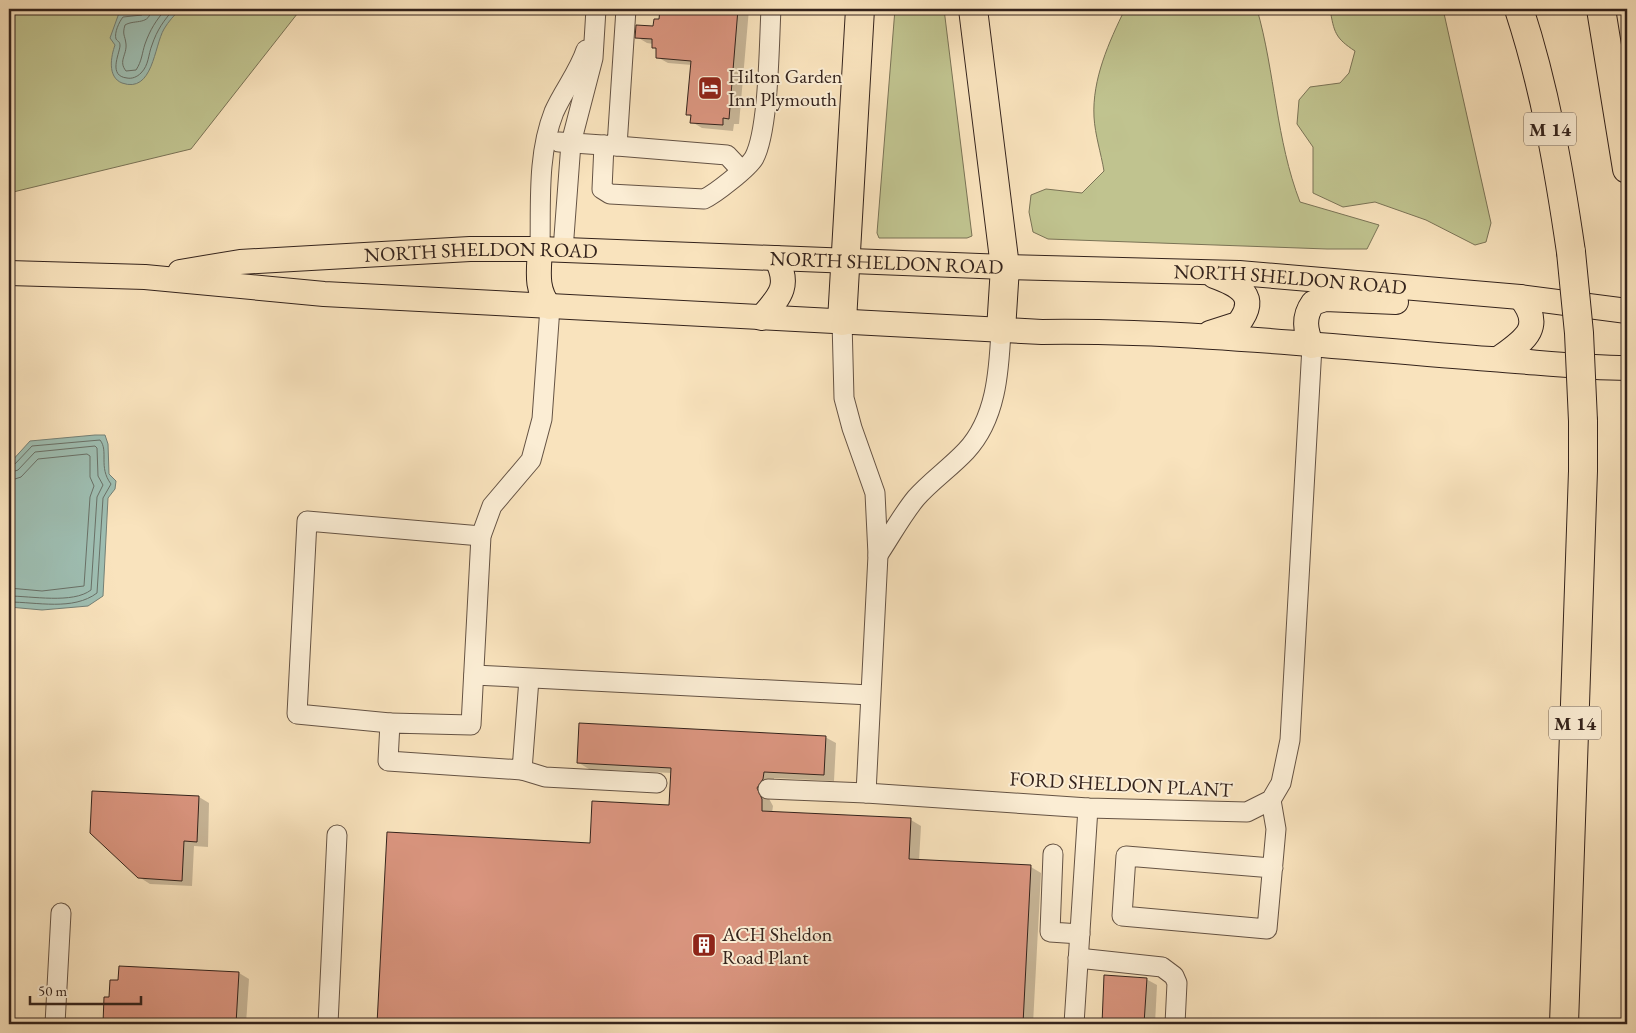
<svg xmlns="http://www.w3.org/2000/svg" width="1636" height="1033" font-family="'EB Garamond',serif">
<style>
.green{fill:#c0c38f;stroke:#7a7356}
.water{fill:#9ebeb2;stroke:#748076}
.shadow{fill:#0003}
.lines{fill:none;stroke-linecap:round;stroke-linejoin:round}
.shore{stroke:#697067;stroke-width:1}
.building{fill:#da957f;stroke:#34231c}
.minor-casing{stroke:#655344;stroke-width:21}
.major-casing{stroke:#34231c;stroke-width:26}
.highway-casing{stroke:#34231c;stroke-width:30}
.minor{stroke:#fbedd4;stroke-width:19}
.major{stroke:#f9e3bd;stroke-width:24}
.highway{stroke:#f9e3bd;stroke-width:28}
.highway-bridge-casing{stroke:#34231c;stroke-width:30;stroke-linecap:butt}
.highway-bridge{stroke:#f9e3bd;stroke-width:28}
.labels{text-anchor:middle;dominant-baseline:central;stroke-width:4;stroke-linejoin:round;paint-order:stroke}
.shield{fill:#fbedd4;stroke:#706053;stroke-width:1}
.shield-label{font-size:19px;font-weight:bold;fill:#34231c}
.poi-label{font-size:20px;fill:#34231c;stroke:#fbedd4;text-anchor:start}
.street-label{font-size:20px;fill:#34231c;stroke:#fbedd4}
</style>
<rect width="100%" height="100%" fill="#f9e3bd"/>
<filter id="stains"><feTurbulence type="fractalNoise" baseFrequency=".004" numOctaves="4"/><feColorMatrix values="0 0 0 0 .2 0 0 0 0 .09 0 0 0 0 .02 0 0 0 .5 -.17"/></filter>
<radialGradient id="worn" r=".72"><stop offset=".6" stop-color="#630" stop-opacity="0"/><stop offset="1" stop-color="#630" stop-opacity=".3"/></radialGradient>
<!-- green -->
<g class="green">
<polygon points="9,9 301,9 191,149 9,193"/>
<polygon points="895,9 944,9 972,236 967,238 879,238 877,233"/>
<path d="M1125,9H1257C1275,72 1276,140 1300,202L1379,225L1367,249H1327L1048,239L1033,232L1029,212L1031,195L1046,189L1082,193L1104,171C1101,153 1095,135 1094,117C1092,79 1109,42 1125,9Z"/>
<path d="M1330,9H1443L1491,223L1486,242L1475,245L1426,220L1375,202L1343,207L1313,193V147L1297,124L1299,100L1310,87L1340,83L1349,73L1355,51C1335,38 1334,32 1330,9Z"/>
</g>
<!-- water -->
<g class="water">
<path d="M145,9H181C175,14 168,22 164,29C154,46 153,94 122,83C107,77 111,56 115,45L110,38L119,13Z"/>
<polygon points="95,435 105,435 108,444 109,474 116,481 115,489 108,498 103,596 88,606 42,610 9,607 10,463 30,441"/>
</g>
<!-- shadow -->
<g class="shadow">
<polygon points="662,9 696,11 696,9 749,9 739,124 734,124 733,131 702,128 692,122 692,117 688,115 692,65 668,63 657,57 658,50 653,47 653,44 647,43 637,37 654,28 661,21"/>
<polygon points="825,737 836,743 834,781 774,778 774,785 767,795 773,806 772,813 911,820 921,826 919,861 1031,867 1041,873 1033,1024 379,1024 389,834 591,844 670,806 672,773 589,769 579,763"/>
<polygon points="199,797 209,803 208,847 194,846 192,886 150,884 139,877"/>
<polygon points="239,973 249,979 246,1024 104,1024 106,999"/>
<polygon points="9,977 11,978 10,1024 9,1024"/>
<polygon points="1106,977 1146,979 1157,985 1155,1024 1103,1024"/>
</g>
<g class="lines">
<!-- shore -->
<g class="shore">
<path d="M145,9L142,15L123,17C119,22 114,33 116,39C118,42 120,41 120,46C119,55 108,76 127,78C132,79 137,77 141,73C149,65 148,55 152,45C157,30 164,20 174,9"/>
<path d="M151,9C150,26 135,19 125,25C122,35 125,35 126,44C127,55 118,61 126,71L136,70C142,61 142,53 145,44C150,30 156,20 166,9"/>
<path d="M9,467L14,465L32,446L100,440C109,451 98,467 111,484L103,498L97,593C73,611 37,602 9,602"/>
<path d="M9,473L18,470L35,452L95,446L97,448L98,476L103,485L97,497L91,590C73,604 31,596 9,596"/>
<polyline points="9,481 21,477 38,459 87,454 90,456 90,477 94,486 90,497 84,586 42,591 9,588"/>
</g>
</g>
<!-- building -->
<g class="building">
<polygon points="660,9 738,9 729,119 723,118 723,125 690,123 691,115 686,115 691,61 656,58 656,48 652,48 652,39 635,38 636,25 653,26 654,19 659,19"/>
<polygon points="579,723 826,736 824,775 764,772 763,779 757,788 762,799 762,811 911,818 909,859 1031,865 1023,1024 377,1024 387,832 590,843 592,801 669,805 671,768 577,763"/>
<polygon points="92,791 199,796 197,842 184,841 182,881 138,878 90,833"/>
<polygon points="119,966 239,972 236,1024 103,1024 104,997 109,997 110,980 118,980"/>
<polygon points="1104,975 1147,978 1144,1024 1102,1024"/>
</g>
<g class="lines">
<defs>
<g id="minor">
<polyline points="559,142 617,146 626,9"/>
<path d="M604,145L602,189L610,194L704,199C715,194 748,168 754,158C769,130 769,44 771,9"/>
<polyline points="617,146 727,155 741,170"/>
<path d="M540,249C541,204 537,155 554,112C563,91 579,72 586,50"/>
<polyline points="563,250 571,143 593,58 596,9"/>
<polyline points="842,321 844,398 852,428 875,493 878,555 866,793 1088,808 1247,812 1271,800 1281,783 1290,740 1312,346"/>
<path d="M878,555C890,537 902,515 916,498C931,481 950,468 966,451C996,419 999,372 1001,330"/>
<polyline points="474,675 870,695"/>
<polyline points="529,679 522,770 388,761 390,723 471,725 481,536 492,506 531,460 542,419 550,307"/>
<polyline points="390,723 297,714 307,521 481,536"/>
<polyline points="522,770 545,777 657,783"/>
<polyline points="768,789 866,793"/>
<polyline points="1271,800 1276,829 1267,929 1122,916 1126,856 1273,868"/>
<polyline points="1053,854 1050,932 1080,934"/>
<polyline points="1078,958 1162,967 1174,976 1177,983 1175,1024"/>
<polyline points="55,1024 61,913"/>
<polyline points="328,1024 337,835"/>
<polyline points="1074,1024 1088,808"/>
</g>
<g id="major">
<path d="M540,249C539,270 535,290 550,307"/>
<path id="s1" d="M180,272L240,262L470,249H540L1005,267L1239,273L1520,297L1627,311"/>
<path d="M9,273L145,277L324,294L1042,332C1192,330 1342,348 1491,359C1536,362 1582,368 1627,368"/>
<path d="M761,318C780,296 791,286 776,258"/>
<path d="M1210,333L1238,324C1260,296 1239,285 1214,276"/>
<path d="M1312,346C1305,330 1303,317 1313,303L1325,299L1396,302"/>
<path d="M1498,359C1523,341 1546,328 1520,297"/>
</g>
<g id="highway">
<polyline points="973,9 1005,267 1001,330"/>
<path d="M1519,9C1545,88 1559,170 1571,252"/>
<polyline points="1601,9 1627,169"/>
<polyline points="842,321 860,9"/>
<polyline points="1564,1024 1583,471 1583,421"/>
</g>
</defs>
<!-- minor casing -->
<use href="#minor" class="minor-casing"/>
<!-- major casing -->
<use href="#major" class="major-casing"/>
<!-- highway casing -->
<use href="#highway" class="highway-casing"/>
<!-- minor -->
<use href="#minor" class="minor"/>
<!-- major -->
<use href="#major" class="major"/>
<!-- highway -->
<use href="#highway" class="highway"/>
<defs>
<polyline id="highway-bridge" points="1571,252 1579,333 1583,421"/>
</defs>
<!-- highway-bridge casing -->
<use href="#highway-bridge" class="highway-bridge-casing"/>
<!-- highway-bridge -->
<use href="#highway-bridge" class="highway-bridge"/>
</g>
<!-- icons -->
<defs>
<symbol id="hotel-square" viewBox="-11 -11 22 22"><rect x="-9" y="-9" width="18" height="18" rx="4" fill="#8f2418" stroke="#fbedd4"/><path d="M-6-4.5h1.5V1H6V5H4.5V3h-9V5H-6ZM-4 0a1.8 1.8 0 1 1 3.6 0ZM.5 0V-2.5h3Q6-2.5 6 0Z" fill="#fff"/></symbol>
<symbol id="building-square" viewBox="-11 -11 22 22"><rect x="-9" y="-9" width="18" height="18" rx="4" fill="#8f2418" stroke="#fbedd4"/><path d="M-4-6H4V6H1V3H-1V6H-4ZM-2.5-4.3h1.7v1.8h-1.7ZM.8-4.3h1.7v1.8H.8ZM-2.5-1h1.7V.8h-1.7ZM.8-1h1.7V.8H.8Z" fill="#fff"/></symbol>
</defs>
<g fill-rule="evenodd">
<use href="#hotel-square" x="696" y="74" width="28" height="28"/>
<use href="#building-square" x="690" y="931" width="28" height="28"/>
</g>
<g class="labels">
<!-- shield labels -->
<g class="shield">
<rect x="1524" y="112.5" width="52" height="33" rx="4"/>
<rect x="1549" y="706.5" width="52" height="33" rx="4"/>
</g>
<g class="shield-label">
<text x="1550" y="129">M 14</text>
<text x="1575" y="723">M 14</text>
</g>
<!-- poi labels -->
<g class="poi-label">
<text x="728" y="76">Hilton Garden<tspan x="728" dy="23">Inn Plymouth</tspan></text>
<text x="722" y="934">ACH Sheldon<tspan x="722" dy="23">Road Plant</tspan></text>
</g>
<!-- street labels -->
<g class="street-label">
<text stroke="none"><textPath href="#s1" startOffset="302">NORTH SHELDON ROAD</textPath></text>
<text stroke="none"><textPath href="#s1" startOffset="708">NORTH SHELDON ROAD</textPath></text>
<text stroke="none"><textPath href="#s1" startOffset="1112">NORTH SHELDON ROAD</textPath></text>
<text transform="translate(1121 784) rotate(3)">FORD SHELDON PLANT</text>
</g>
</g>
<!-- margin -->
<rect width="1636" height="1033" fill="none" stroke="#f9e3bd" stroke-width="30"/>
<rect x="10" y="10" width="1616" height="1013" fill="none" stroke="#34231c" stroke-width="2.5"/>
<rect x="15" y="15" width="1606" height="1003" fill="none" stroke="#34231c"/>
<!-- scale -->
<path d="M30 996v8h111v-8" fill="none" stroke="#34231c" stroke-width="2.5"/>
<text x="38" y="996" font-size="15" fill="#34231c" stroke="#fbedd4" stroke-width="4" paint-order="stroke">50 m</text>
<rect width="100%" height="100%" filter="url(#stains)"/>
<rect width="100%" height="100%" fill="url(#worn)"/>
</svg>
